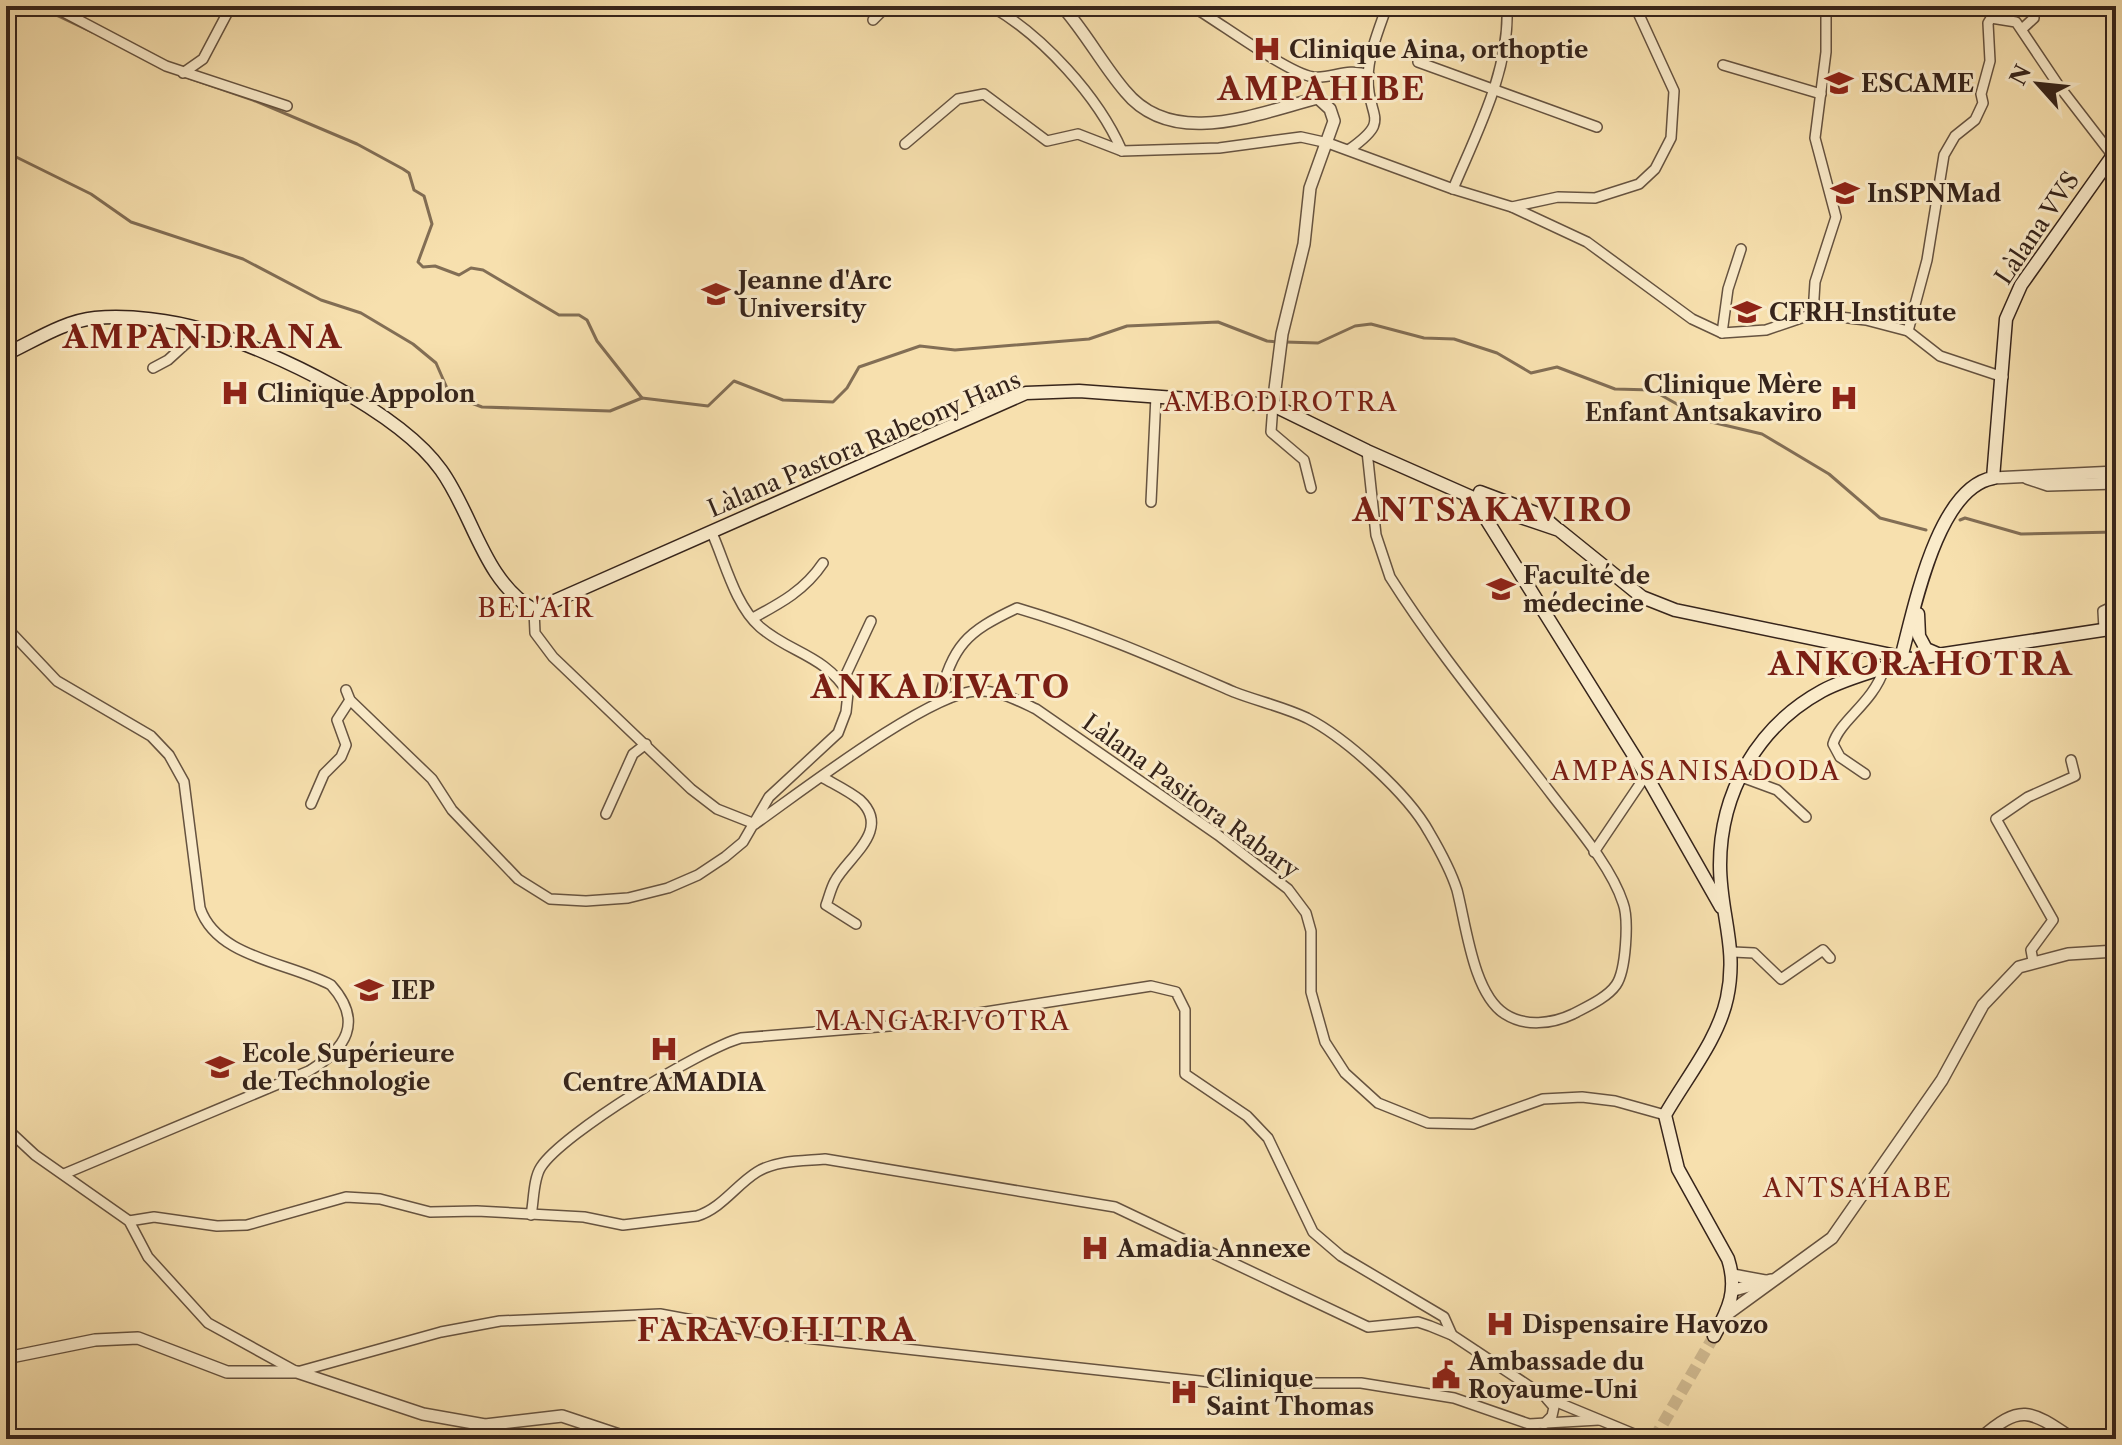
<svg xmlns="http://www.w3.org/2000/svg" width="2122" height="1445" font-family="'Libre Caslon Text',serif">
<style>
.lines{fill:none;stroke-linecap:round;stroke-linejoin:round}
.stream{stroke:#826e55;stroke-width:3}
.secondary-tunnel{stroke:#d0ba91;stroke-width:12;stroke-dasharray:12 6;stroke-linecap:butt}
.minor-casing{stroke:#665340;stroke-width:12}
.tertiary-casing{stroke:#665340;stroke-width:14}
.secondary-casing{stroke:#36241b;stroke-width:15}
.minor{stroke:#faebca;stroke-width:9}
.tertiary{stroke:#faebca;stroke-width:11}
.secondary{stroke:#faebca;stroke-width:12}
.labels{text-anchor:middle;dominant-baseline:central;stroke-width:6;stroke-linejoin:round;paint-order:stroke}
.poi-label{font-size:24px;font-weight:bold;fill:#36241b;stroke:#faebca;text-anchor:start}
.street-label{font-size:24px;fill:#36241b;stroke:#faebca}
.neighbourhood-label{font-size:26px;letter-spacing:2px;fill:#7a1f14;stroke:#faebca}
.district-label{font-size:32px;font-weight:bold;letter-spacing:2px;fill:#7a1f14;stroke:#faebca}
</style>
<rect width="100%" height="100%" fill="#f7e0ae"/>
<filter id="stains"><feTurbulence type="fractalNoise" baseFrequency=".0025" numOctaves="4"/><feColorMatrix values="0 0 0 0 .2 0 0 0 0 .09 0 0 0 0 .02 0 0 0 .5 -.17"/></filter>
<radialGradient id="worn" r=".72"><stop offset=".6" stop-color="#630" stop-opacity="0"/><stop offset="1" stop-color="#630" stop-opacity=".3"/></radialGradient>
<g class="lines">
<!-- stream -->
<g class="stream">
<polyline points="37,6 92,32"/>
<polyline points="189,78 253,100 357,144 403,169 409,173 414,190 424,196 432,224 418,262 423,267 435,266 459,275 471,268 483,270 559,315 579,315 587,320 597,341 642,398"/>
<polyline points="6,152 91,194 131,222 243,259 321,300 361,313 413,344 436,363 450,395 482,407 610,411 642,398 708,406 734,381 783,400 833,402 847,388 859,367 920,346 955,350 1089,339 1127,326 1218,322 1267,341 1277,342"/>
<polyline points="1285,342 1318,343 1355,326 1371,324 1424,338 1454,339 1497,353 1531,373 1557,367 1615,389 1652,390 1707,421 1762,434 1829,474 1880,518 1926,530"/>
<polyline points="1960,520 1965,518 2021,534 2116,532"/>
</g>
<!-- secondary-tunnel -->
<polyline class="secondary-tunnel" points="1654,1439 1714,1336"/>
<defs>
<g id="minor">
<polyline points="52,6 166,66 287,106"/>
<path d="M991,6C1043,36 1098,96 1122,151"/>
<path d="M1199,6L1198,10C1223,25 1288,73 1313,77C1334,79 1345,67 1369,75"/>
<polyline points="873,20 887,6"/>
<polyline points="2022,29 2034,18 2032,6"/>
<polyline points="1418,62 1597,127"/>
<polyline points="1723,65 1821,94"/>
<polyline points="183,73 203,59 231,6"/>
<polyline points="905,144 958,99 984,94 1047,141 1078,134 1122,151 1219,148 1301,137 1328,143 1453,189 1512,207 1587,242 1692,319 1722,333 1766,330 1813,314 1866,320 1908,331 1940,356 2003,377"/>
<path d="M1350,149C1392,119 1368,119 1368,79C1368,55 1379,29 1387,6"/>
<path d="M1453,189C1477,132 1510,70 1507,6"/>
<polyline points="1512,207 1558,197 1595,198 1639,184 1655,169 1671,138 1674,91 1635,6"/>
<polyline points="1813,314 1815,282 1836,217 1815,138 1826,52 1826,6"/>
<polyline points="1908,331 1927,260 1944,155 1955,136 1975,120 1983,103 1981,94 1990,61 1988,23 1991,18 2016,22 2059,86 2113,156"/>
<polyline points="1722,333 1728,289 1741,249"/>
<polyline points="153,368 168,360 202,329"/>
<polyline points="1273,405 1271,432 1304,460 1311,488"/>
<polyline points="1151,502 1156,396"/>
<path d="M534,610L535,633L553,657L691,789L717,809L755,824C799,793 930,692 977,691C999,690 1017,700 1036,709L1218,835L1288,889L1306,913L1311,931V992L1325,1042L1345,1073L1378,1103L1428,1123L1473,1124L1543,1099L1582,1097L1615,1101L1665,1115"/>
<path d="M753,618C781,603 805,590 823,563"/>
<path d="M6,627L57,681L151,736L169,755L184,782L200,908C217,958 288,962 331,985C364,1022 346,1049 309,1071L64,1174"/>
<polyline points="2104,629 2103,611 2116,605"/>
<polyline points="842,683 871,621"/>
<path d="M346,690L350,700L432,779L452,810L518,879L550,899L586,901L628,898L668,888L698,875L725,857L743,842L769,797L838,733L846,712L848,693C825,655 790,653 760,627C735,605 725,562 712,533"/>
<path d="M939,700C953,645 966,632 1017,608C1092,630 1162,661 1234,692C1257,701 1284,707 1307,718C1346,738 1408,794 1429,832C1439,849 1451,871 1457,890C1466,924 1473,994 1505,1014C1525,1027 1552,1024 1573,1014C1586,1007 1607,998 1616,985C1626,971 1629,919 1623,903C1611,866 1575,825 1552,795C1497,723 1438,653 1390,577L1376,535L1367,451"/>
<path d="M1865,774L1840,757L1833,744C1840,720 1873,703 1884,669"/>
<polyline points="1739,776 1777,790 1806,817"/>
<path d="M822,777C834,784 849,791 860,800C892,830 848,857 835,881C831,888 829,897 826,905L856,924"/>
<polyline points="311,804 324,774 341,757 346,745 337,720 350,700"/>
<polyline points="606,814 633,754 646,744"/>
<polyline points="1594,852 1646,775"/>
<polyline points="1733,952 1754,953 1781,979 1823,950 1830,958"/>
<polyline points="2033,961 2031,950 2053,920 1996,819 2028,797 2075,776 2071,760"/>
<polyline points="6,1128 35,1155 129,1221 148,1257 208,1323 297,1372 441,1332 500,1321 660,1314 769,1334 1218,1383 1361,1383 1454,1398 1529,1424 1599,1420"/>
<path d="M531,1215C534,1201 533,1179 541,1167C563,1133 701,1049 741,1038L902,1025L1151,986L1176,992L1185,1010V1074L1247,1116L1268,1138L1313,1232L1341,1256L1444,1317L1452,1335"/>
<path d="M129,1221L154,1217L217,1226L247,1225L346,1197L380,1199L430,1212L477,1211L584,1217L623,1225L697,1216C722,1208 736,1185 757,1172C776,1160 804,1161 825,1159L1115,1207L1368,1327L1418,1322L1430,1326L1452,1335L1547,1398L1646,1439"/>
<polyline points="1544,1424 1552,1416 1554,1407 1547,1399"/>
</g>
<g id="tertiary">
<path d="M1062,6C1086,33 1102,64 1125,91C1173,150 1258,113 1318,98L1330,109L1334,121L1310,188L1304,244L1282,334L1273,405"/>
<polyline points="1993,478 2116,472"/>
<polyline points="2027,478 2048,485 2116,483"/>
<polyline points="1733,1275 1765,1281"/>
<polyline points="1734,1290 1771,1280"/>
<polyline points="1726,1315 1832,1238 1942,1080 1983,1005 2019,967 2068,954 2116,951"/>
<polyline points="6,1358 95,1340 138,1338 227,1372 297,1372 423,1414 485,1425 562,1416 631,1439"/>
<path d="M1980,1439C2021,1403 2030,1410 2073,1439"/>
<polyline points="2113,1439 2116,1436"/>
</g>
<g id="secondary">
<path d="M6,354C34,341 64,321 95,318C129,315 172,320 204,330C274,351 399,411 441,470C474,516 483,580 534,610L1026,393L1079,391L1273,405L1367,451L1503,511L1559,530L1642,597L1675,610L1911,659L2116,628"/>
<polyline points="1480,492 1541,515 1556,528"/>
<polyline points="1467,499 1483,514 1646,775 1721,907"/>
<polyline points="1918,614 1919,636 1926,649 1940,655"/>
<path d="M1901,658C1914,610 1937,488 1993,478L2006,319L2021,285L2116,151"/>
<path d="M1714,1336C1729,1309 1738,1290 1728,1259L1678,1169L1665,1115C1686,1078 1718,1040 1727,998C1738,947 1720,914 1720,865C1720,792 1758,726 1822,691C1848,677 1880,670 1908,660"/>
</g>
</defs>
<!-- minor casing -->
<use href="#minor" class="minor-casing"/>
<!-- tertiary casing -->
<use href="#tertiary" class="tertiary-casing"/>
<!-- secondary casing -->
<use href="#secondary" class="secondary-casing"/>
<!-- minor -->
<use href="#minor" class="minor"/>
<!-- tertiary -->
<use href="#tertiary" class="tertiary"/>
<!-- secondary -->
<use href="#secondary" class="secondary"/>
</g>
<!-- icons -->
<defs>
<symbol id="hospital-bare" viewBox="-9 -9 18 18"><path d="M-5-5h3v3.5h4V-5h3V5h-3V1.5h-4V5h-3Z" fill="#8f2418" stroke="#faebca" stroke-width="2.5" paint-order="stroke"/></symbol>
<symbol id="university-bare" viewBox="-9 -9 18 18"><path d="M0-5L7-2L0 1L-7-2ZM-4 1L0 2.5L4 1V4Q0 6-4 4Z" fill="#8f2418" stroke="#faebca" stroke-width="2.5" paint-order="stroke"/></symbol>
<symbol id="civic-bare" viewBox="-9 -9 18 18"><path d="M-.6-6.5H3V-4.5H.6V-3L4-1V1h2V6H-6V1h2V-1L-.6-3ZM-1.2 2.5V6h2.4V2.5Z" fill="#8f2418" stroke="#faebca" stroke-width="2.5" paint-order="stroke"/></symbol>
</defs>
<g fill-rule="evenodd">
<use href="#hospital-bare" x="1247" y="29" width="40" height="40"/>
<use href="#university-bare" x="1819" y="63" width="40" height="40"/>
<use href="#university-bare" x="1825" y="173" width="40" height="40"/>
<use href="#university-bare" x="696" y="274" width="40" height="40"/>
<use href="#university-bare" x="1727" y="292" width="40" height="40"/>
<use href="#hospital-bare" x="215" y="373" width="40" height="40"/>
<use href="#hospital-bare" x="1824" y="378" width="40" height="40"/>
<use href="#university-bare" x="1481" y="569" width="40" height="40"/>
<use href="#university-bare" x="349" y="970" width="40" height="40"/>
<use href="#hospital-bare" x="644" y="1029" width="40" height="40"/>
<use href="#university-bare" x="200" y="1047" width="40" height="40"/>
<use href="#hospital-bare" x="1075" y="1228" width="40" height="40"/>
<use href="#hospital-bare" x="1480" y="1304" width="40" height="40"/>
<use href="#civic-bare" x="1426" y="1355" width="40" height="40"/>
<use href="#hospital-bare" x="1164" y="1372" width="40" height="40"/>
</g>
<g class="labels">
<!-- poi labels -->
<g class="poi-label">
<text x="1289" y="49">Clinique Aina, orthoptie</text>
<text x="1861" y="83">ESCAME</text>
<text x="1867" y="193">InSPNMad</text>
<text x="738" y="280">Jeanne d'Arc<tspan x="738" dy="28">University</tspan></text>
<text x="1769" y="312">CFRH Institute</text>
<text x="1822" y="384" text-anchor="end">Clinique Mère<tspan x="1822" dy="28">Enfant Antsakaviro</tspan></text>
<text x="257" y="393">Clinique Appolon</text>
<text x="1523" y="575">Faculté de<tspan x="1523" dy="28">médecine</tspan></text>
<text x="391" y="990">IEP</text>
<text x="242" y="1053">Ecole Supérieure<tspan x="242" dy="28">de Technologie</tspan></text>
<text x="664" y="1082" text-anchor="middle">Centre AMADIA</text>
<text x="1117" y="1248">Amadia Annexe</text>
<text x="1522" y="1324">Dispensaire Havozo</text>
<text x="1468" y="1361">Ambassade du<tspan x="1468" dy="28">Royaume-Uni</tspan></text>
<text x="1206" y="1378">Clinique<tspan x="1206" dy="28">Saint Thomas</tspan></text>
</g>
<!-- street labels -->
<g class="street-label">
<text transform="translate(2037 228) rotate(-56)">Làlana VVS</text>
<text transform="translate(864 444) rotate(-23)">Làlana Pastora Rabeony Hans</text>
<text transform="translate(1191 796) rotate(36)">Làlana Pasitora Rabary</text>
</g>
<!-- neighbourhood labels -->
<g class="neighbourhood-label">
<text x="1281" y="402">AMBODIROTRA</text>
<text x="536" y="608">BEL'AIR</text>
<text x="1696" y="771">AMPASANISADODA</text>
<text x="943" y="1021">MANGARIVOTRA</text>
<text x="1858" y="1188">ANTSAHABE</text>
</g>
<!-- district labels -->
<g class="district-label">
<text x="1322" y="88">AMPAHIBE</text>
<text x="203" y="336">AMPANDRANA</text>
<text x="1493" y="509">ANTSAKAVIRO</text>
<text x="1921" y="663">ANKORAHOTRA</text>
<text x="941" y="686">ANKADIVATO</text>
<text x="777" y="1329">FARAVOHITRA</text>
</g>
</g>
<!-- margin -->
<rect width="2122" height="1445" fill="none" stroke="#f7e0ae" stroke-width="32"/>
<rect x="8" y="8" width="2106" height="1429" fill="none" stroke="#36241b" stroke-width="4"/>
<rect x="16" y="16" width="2090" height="1413" fill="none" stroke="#36241b" stroke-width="2"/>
<!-- north arrow -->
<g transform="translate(2038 84) rotate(297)" stroke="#faebca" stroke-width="6" paint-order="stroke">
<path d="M0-6L14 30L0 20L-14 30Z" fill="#36241b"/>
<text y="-12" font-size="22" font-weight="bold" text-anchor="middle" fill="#36241b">N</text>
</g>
<rect width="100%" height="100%" filter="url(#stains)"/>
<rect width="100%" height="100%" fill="url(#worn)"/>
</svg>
